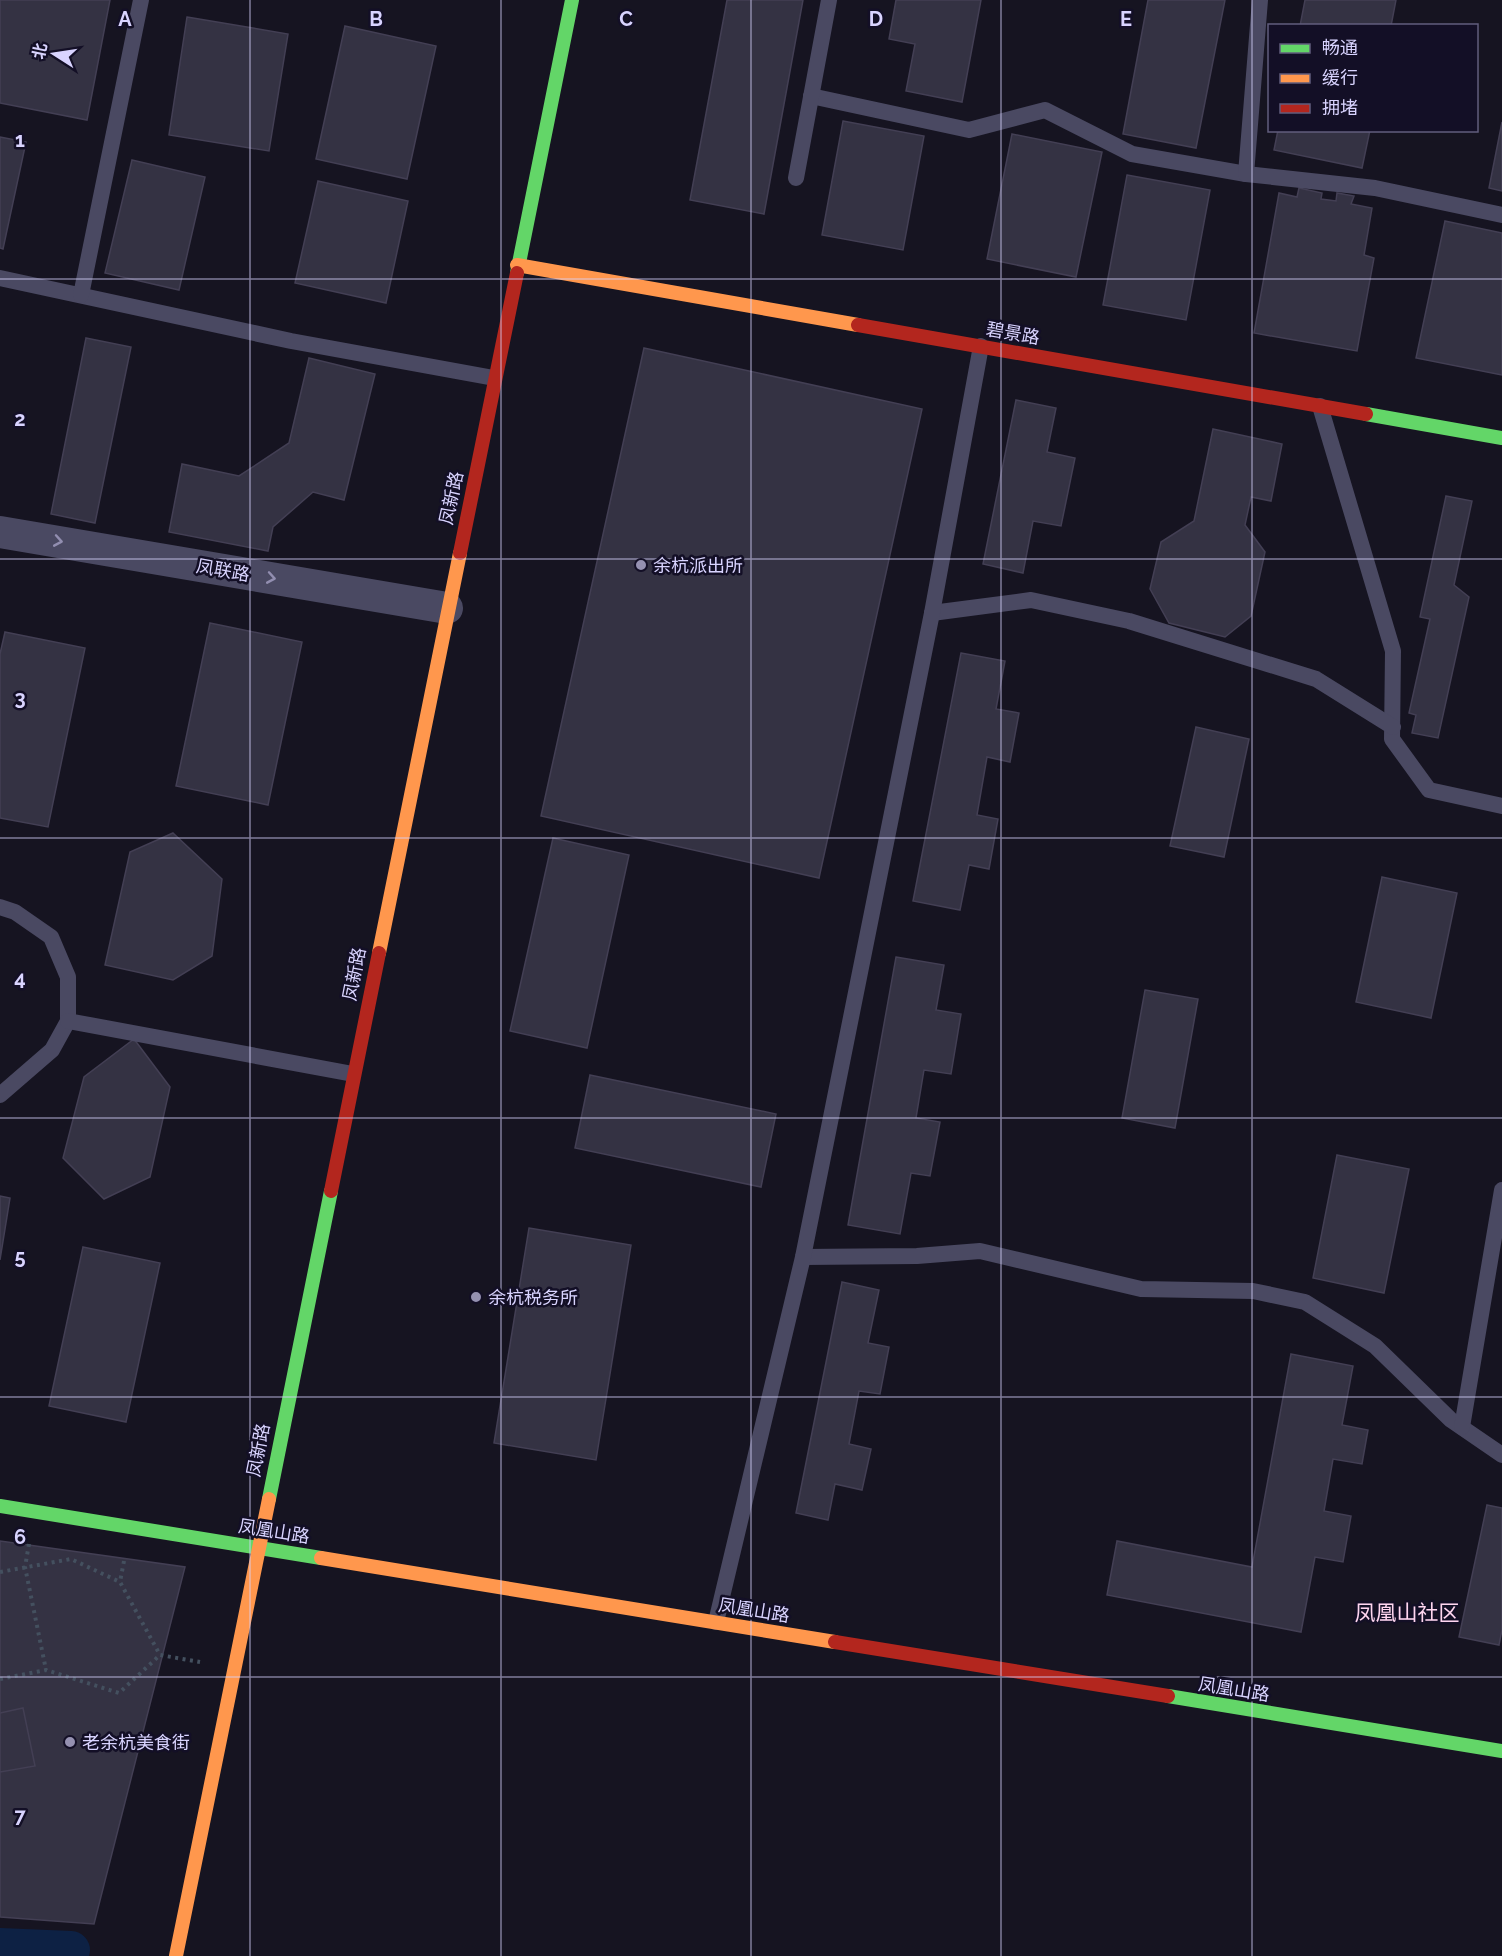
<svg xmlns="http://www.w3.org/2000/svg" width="1502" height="1956" font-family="Raleway,'Noto Sans SC',sans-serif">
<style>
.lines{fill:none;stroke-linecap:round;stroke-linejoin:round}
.canal{stroke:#0d2144;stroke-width:38}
.building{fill:#343243;stroke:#433f54;stroke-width:1.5}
.path{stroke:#44505f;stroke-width:4;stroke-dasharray:3 4.5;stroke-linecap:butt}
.lane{stroke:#4a4962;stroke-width:16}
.street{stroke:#4a4962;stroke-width:32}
.fast{stroke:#63d668;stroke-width:14}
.slow{stroke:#ff974d;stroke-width:14}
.jam{stroke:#b3261e;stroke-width:14}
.oneway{stroke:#928eb0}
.grid{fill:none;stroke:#d9d4ff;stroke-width:1.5;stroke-opacity:0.55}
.poi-dot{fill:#9591b1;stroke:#130f26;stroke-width:2}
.labels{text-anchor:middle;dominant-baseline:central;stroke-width:5;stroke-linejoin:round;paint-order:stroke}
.street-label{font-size:18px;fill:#d9d4ff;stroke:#130f26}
.poi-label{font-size:18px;fill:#d9d4ff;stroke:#130f26;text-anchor:start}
.quarter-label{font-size:21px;fill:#ffd6f0;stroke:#130f26}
.grid-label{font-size:20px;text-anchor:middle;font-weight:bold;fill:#d9d4ff;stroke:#130f26;stroke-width:5;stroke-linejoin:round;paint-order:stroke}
</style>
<rect width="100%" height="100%" fill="#161421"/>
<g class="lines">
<!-- canal -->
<polyline class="canal" points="0,1947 71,1950"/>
</g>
<!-- building -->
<g class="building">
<polygon points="0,0 110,0 87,120 0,103"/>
<polygon points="727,0 803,0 764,214 690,200"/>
<polygon points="896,0 981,0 962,102 906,91 915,44 889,39"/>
<polygon points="1148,0 1225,0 1196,148 1123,134"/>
<polygon points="1305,0 1396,0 1391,26 1300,26"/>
<polygon points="187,17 288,34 269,151 169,135"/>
<polygon points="345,26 436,46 407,179 316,159"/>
<polygon points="843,121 924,136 903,250 822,235"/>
<polygon points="1502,122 1502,191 1489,188"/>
<polygon points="1278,130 1370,130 1362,168 1274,150"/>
<polygon points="1012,134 1102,152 1076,277 987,259"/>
<polygon points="0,137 26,142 3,249 0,248"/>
<polygon points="132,160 205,177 179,290 105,273"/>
<polygon points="1127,175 1210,190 1186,320 1103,305"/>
<polygon points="318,181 408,201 386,303 295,283"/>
<polygon points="1299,188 1322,193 1321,199 1336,201 1337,193 1354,196 1351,204 1372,208 1364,255 1374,258 1357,351 1254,333 1279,193 1297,197"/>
<polygon points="1445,221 1502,233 1502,375 1416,358"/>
<polygon points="86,338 131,347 95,523 51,514"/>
<polygon points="644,348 922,409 819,878 541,816"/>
<polygon points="309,358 375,374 344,500 313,492 273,527 268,551 169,532 182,464 239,476 289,443"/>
<polygon points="1016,400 1056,408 1047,452 1075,458 1061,526 1033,521 1023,573 983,564"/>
<polygon points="1213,429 1282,444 1271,501 1251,497 1245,525 1265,552 1251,616 1225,637 1169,623 1150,589 1161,542 1194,521"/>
<polygon points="1446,496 1472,501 1454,585 1469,597 1438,738 1412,733 1416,715 1409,713 1430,619 1420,617"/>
<polygon points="210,623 302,642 268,805 176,786"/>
<polygon points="5,632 85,648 48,827 0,818 0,654"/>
<polygon points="961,653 1005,661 996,709 1019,713 1010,762 987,757 977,815 998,819 989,869 969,865 960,910 913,901"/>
<polygon points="1196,727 1249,739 1224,857 1170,846"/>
<polygon points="173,833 222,879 212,956 173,980 105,965 130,852"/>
<polygon points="553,838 629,855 587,1048 510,1031"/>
<polygon points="1382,877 1457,893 1431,1018 1356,1002"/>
<polygon points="896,957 944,965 936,1010 961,1014 951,1074 924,1070 916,1118 940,1122 930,1176 911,1173 900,1234 848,1225"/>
<polygon points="1145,990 1198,999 1175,1128 1122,1118"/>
<polygon points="134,1039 170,1087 150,1177 104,1199 63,1158 84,1077"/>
<polygon points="590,1075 776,1114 761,1187 575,1148"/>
<polygon points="1337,1155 1409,1169 1384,1293 1313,1278"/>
<polygon points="0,1196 10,1198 0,1260"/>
<polygon points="529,1228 631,1245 596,1460 494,1443"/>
<polygon points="83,1247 160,1263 126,1422 49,1406"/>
<polygon points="842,1282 879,1290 868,1343 889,1347 880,1394 859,1391 849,1444 871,1449 862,1490 835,1484 828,1520 796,1513"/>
<polygon points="1291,1354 1353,1366 1342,1425 1368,1430 1362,1464 1333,1459 1324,1511 1351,1516 1343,1562 1315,1557 1301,1632 1107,1595 1117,1541 1252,1567"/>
<polygon points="1487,1505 1502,1508 1502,1630 1499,1645 1459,1637"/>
<polygon points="0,1541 185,1567 94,1924 0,1917"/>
<polygon points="23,1708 35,1766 0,1772 0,1713"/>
</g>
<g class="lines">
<!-- path -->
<g class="path">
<polyline points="29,1544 25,1567 46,1670"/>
<polyline points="124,1561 120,1582 160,1655 200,1662"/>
<polyline points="0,1572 71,1559 120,1582"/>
<polyline points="0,1679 46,1670 119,1693 160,1655"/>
</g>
<!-- lane -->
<g class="lane">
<polyline points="811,96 969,130 1045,110 1132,154 1246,174 1375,188 1502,215"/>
<polyline points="1246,174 1260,0"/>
<polyline points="796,178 829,0"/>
<polyline points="0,278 291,341 494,378"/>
<polyline points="81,295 141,0"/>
<polyline points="1320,406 1393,651 1392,739 1429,790 1502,806"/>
<polyline points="932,613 1031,600 1129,621 1316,679 1393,727"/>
<polyline points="0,907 15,912 51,937 68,977 68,1021 52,1050 0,1095"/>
<polyline points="68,1021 353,1074"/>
<polyline points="803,1257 917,1256 980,1251 1141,1289 1253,1291 1305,1302 1375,1346 1451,1420 1502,1455"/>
<polyline points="1462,1427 1502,1190"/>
<polyline points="716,1622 803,1257 932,613 981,346"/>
</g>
<!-- street -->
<polyline class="street" points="0,532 447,608"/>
<!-- fast -->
<g class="fast">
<polyline points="517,273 572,0"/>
<polyline points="1366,414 1502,438"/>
<polyline points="269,1499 331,1191"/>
<polyline points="0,1506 321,1558"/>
<polyline points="1168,1696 1502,1751"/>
</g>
<!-- slow -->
<g class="slow">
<polyline points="517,265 858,325"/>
<polyline points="379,953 460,553"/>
<polyline points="321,1558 835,1642"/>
<polyline points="176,1956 269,1499"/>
</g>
<!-- jam -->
<g class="jam">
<polyline points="858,325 1366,414"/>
<polyline points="460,553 517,273"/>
<polyline points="331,1191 379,953"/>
<polyline points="835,1642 1168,1696"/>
</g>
</g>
<!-- one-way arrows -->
<defs><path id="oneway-chevron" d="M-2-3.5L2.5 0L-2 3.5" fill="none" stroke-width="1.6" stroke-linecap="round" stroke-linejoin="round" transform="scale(1.5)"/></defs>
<g class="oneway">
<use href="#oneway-chevron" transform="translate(58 541) rotate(10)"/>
<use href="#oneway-chevron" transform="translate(271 578) rotate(10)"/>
</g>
<!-- grid -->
<path class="grid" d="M250,0V1956M501,0V1956M751,0V1956M1001,0V1956M1252,0V1956M0,279H1502M0,559H1502M0,838H1502M0,1118H1502M0,1397H1502M0,1677H1502"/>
<!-- markers -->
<g class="poi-dot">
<circle cx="641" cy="565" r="6"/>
<circle cx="476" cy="1297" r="6"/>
<circle cx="70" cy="1742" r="6"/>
</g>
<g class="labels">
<!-- street labels -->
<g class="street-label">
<text transform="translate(1013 333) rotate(10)">碧景路</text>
<text transform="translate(451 498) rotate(-78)">凤新路</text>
<text transform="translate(223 570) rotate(10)">凤联路</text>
<text transform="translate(354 974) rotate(-79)">凤新路</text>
<text transform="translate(258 1450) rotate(-79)">凤新路</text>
<text transform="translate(274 1531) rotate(9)">凤凰山路</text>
<text transform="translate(754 1610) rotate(9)">凤凰山路</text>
<text transform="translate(1234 1689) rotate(9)">凤凰山路</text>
</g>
<!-- poi labels -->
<g class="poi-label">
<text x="653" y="565">余杭派出所</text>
<text x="488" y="1297">余杭税务所</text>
<text x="82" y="1742">老余杭美食街</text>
</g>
<!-- quarter labels -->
<g class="quarter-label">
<text x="1407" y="1612">凤凰山社区</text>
</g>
</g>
<g class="grid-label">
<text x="125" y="26">A</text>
<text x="376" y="26">B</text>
<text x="626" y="26">C</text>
<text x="876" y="26">D</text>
<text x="1126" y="26">E</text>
<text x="20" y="147">1</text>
<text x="20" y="426">2</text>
<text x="20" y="705">3</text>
<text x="20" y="985">4</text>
<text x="20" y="1264">5</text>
<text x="20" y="1544">6</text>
<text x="20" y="1823">7</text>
</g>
<!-- legend -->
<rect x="1268" y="24" width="210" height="108" fill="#130f26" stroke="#625e7d" stroke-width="1.5"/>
<rect x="1280" y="44" width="30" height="9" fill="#63d668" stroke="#625e7d" stroke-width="1.5"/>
<text x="1322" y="54" font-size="18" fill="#d9d4ff">畅通</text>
<rect x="1280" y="74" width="30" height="9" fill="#ff974d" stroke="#625e7d" stroke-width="1.5"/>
<text x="1322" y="84" font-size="18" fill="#d9d4ff">缓行</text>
<rect x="1280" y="104" width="30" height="9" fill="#b3261e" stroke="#625e7d" stroke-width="1.5"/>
<text x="1322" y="114" font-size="18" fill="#d9d4ff">拥堵</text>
<!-- north arrow -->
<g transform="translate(54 54) rotate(282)" stroke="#130f26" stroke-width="4.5" paint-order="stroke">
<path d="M0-4.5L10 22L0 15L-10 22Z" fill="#d9d4ff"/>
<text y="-9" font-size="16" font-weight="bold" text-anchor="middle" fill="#d9d4ff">北</text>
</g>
</svg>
